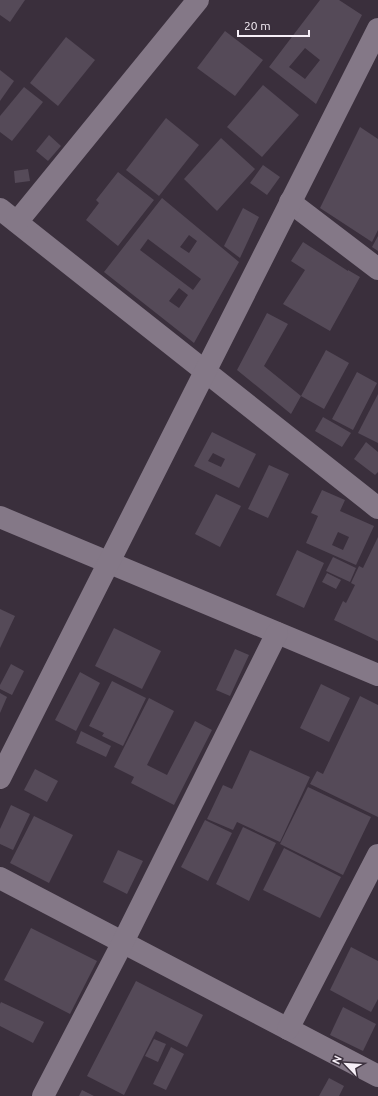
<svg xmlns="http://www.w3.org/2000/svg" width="378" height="1096" font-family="Ubuntu,sans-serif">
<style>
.building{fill:#554a58;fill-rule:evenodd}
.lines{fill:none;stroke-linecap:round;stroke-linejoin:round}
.minor{stroke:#847887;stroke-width:22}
</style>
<rect width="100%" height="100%" fill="#3a2f3c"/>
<!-- building -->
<g class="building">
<polygon points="0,0 25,0 10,22 0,15"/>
<path d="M320,0H339L362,15L316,104L269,67ZM305,48L320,60L305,79L289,67Z"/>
<polygon points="225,31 263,60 235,96 197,68"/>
<polygon points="66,37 95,60 58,106 30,83"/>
<polygon points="0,70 14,81 0,101"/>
<polygon points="263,85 299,115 262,157 227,127"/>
<polygon points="24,87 43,102 12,141 0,132 0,116"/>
<polygon points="166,118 199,145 159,196 126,170"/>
<polygon points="360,127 378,139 378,230 372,242 320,208"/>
<polygon points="49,135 61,146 48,161 36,151"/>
<polygon points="221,138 255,169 217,211 184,179"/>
<polygon points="263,165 280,177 267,195 250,183"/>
<polygon points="28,169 30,181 15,183 14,171"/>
<polygon points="118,172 154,200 118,246 86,220 99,203 96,200"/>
<path d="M162,198L239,262L194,343L104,272ZM189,235L197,241L189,253L180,247ZM148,239L201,279L193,290L140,250ZM179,288L188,295L179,308L169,301Z"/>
<polygon points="243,208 259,217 240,258 224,246"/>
<polygon points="378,236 378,251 372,247"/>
<polygon points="303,242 348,271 348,270 360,277 330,331 283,304 305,270 291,261"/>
<polygon points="267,313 288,324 264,366 301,396 291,414 237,370"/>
<polygon points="326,350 349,363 324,409 301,396"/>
<polygon points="357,372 377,383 353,430 332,419"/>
<polygon points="378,394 378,443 358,433"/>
<polygon points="323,417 351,433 342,447 315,431"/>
<path d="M212,432L256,454L239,488L194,466ZM213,453L225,459L221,467L208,461Z"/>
<polygon points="366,442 378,452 378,472 375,475 354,459"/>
<polygon points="269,465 289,474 268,518 248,509"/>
<path d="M322,490L345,500L340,511L374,526L356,565L306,543L318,516L311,513ZM338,532L349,537L343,550L332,545Z"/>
<polygon points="216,494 241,506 220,547 195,534"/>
<polygon points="378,537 378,641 334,620 343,601 346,603 355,585 351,583 359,566 363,568"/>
<polygon points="297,550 324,563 304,608 276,595"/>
<polygon points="333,557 356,568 350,582 326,571"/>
<polygon points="327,573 341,580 336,589 322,582"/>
<polygon points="0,609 15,616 0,648"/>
<polygon points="114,628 161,651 142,689 95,666"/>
<polygon points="235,649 249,655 230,696 216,690"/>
<polygon points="11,664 24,671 12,695 0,689 0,685"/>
<polygon points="80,672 100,683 76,731 55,720"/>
<polygon points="112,681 146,698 123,746 102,736 104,733 89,726"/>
<polygon points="321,684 350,698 329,742 300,728"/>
<polygon points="0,693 7,697 0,713"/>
<polygon points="360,696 378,705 378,817 310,784 317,771 323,774"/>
<polygon points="149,698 174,711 147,765 167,775 195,721 212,730 174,805 131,783 134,777 114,767"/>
<polygon points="81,731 111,746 106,757 76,743"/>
<polygon points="250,750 310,777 280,842 237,822 233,830 207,819 223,785 232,789"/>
<polygon points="35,769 58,781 47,802 24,790"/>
<polygon points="308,787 371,817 343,875 280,844"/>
<polygon points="11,805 30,814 13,850 0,844 0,829"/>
<polygon points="34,816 73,835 49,883 10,863"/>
<polygon points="205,820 232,833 208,881 181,867"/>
<polygon points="243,827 276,843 249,901 216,884"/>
<polygon points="284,848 341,877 320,918 263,890"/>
<polygon points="118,850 143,861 127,894 103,882"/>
<polygon points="31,928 97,961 70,1014 4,980"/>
<polygon points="351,947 378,961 378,999 371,1012 330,990"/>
<polygon points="136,981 203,1015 187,1047 156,1031 124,1095 87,1076"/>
<polygon points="1,1002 44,1022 33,1043 0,1026 0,1004"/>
<polygon points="343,1007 376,1024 363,1051 330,1035"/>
<polygon points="154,1039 166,1044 158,1062 145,1056"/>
<polygon points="171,1047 184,1054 166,1090 153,1084"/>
<polygon points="329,1078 344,1086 339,1096 319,1096"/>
<polygon points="82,1090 94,1096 79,1096"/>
</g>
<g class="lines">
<!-- minor -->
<g class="minor">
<polyline points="290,202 378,269"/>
<polyline points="0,209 378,508"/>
<polyline points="17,222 198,0"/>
<polyline points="0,517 378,675"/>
<polyline points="0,778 378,29"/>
<polyline points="0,878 378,1076"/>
<polyline points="288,1029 378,855"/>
<polyline points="43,1096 123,942 277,633"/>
</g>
</g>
<!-- north arrow -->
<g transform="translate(346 1064) rotate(295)" stroke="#3a2f3c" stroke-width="3" paint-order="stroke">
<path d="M0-3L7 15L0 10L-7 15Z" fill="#f6eff7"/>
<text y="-6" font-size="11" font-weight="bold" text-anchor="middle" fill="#f6eff7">N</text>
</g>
<!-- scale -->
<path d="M238 30v6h71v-6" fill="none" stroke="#f6eff7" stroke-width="2"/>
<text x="244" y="30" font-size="12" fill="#f6eff7" stroke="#3a2f3c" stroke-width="3" paint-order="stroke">20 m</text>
</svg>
